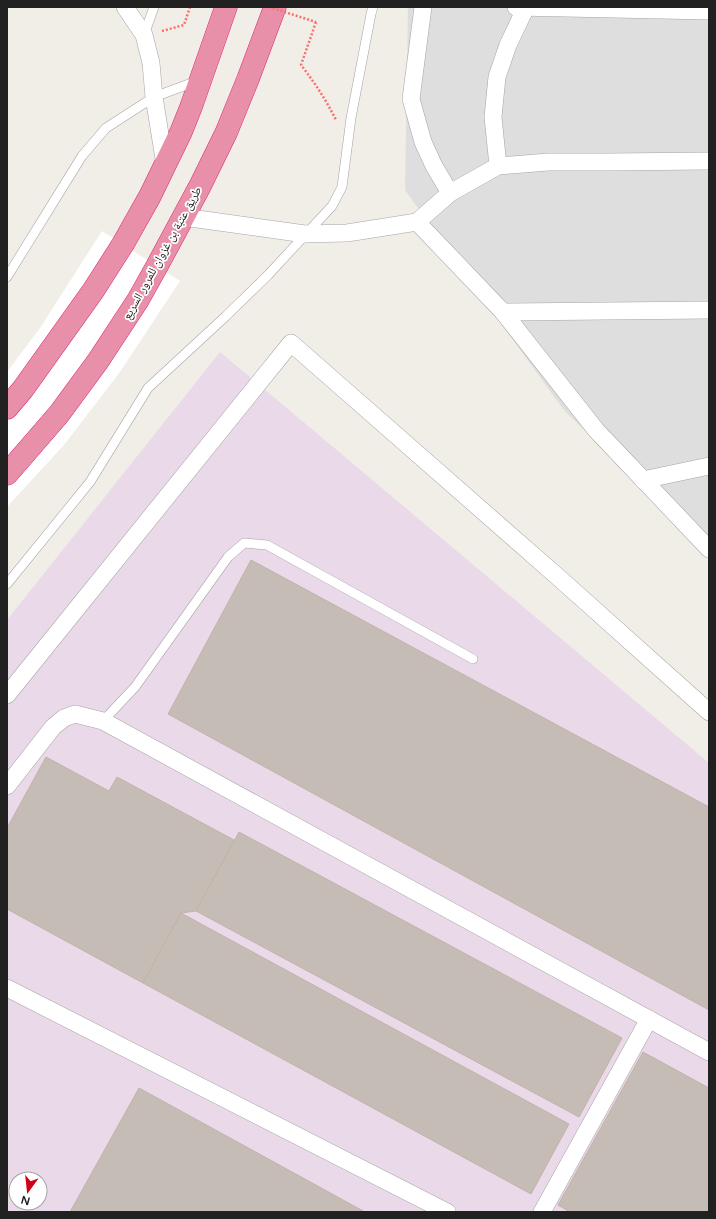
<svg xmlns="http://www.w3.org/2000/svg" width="716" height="1219" font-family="'Varela Round','Noto Naskh Arabic',sans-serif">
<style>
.residential{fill:#dfdede}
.industrial{fill:#ead9e9;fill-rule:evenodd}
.pier{fill:#fff}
.building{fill:#c6bcb6;stroke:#c3b2a9}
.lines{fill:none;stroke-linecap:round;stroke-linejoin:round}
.service-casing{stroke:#a5a5a5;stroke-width:10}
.minor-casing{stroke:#a5a5a5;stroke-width:18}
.motorway-casing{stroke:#dd2778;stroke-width:23}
.path{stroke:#fb6f6f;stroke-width:2.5;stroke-dasharray:2 2;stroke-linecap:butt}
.service{stroke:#fff;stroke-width:9}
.minor{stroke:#fff;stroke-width:17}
.motorway{stroke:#e88fa9;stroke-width:22}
.path-bridge{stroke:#fb6f6f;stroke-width:2.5;stroke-dasharray:2 2;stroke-linecap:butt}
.labels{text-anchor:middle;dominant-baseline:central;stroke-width:3.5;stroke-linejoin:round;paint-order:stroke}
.street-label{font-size:12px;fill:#212121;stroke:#fff}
</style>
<rect width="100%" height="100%" fill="#f1ede7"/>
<!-- residential -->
<polygon class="residential" points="408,7 709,7 709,555 563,409 405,190"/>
<!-- industrial -->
<path class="industrial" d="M220,352L709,763V1212H7V620ZM16,1179H40V1203H16Z"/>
<!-- pier -->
<polygon class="pier" points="102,231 180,281 120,372 64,445 7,507 7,372 40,328"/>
<!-- building -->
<g class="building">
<polygon points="251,560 709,807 709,1010 168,714"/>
<polygon points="46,757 109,791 117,777 234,840 196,911 181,913 143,983 7,909 7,828"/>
<polygon points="239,832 622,1038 579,1117 196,911"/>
<polygon points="181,913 569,1124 531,1194 143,983"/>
<polygon points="643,1052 709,1088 709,1212 570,1212 558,1205"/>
<polygon points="139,1088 365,1212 70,1212"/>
</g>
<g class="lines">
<defs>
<g id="service">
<polyline points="144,35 154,7"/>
<polyline points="7,277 82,156 106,128 154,97 197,81"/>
<polyline points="7,584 90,482 148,388 226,316 268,275 332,206 342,187 351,118 371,14 373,7"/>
<polyline points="103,721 135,687 228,557 244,543 267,545 473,659"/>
</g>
<g id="minor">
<polyline points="125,7 144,35 151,63 154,97 165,165"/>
<polyline points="423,7 411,99 423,142 434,166 450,193"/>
<polyline points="516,7 709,11"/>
<polyline points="498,166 493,117 497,77 508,45 526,7"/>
<polyline points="183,217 305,234 347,233 417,222 450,193 498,166 548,162 609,162 709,161"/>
<polyline points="417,222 503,312 596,430 709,549"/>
<polyline points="503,312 709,310"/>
<polyline points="643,480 709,466"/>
<polyline points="7,695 291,343 558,577 709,712"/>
<polyline points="7,786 53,727 64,718 75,714 103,721 709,1052"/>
<polyline points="7,988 447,1212"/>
<polyline points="542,1212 649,1019"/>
</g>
<g id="motorway">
<polyline points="7,408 23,389 93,291 123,244 150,196 181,132 191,107 226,7"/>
<polyline points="7,474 59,414 98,361 138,300 157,266 200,186 226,133 248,79 275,7"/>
</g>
</defs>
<!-- service casing -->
<use href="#service" class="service-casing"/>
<!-- minor casing -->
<use href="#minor" class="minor-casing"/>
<!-- motorway casing -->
<use href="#motorway" class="motorway-casing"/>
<!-- path -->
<g class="path">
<path d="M316,22L301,65C315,83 326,100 336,120"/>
<polyline points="162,31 184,25 190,7"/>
</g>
<!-- service -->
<use href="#service" class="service"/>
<!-- minor -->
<use href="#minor" class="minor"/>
<!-- motorway -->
<use href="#motorway" class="motorway"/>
<!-- path-bridge -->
<polyline class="path-bridge" points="269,7 316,22"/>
</g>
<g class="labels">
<!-- street labels -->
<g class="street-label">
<text transform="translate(162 253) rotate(-61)">طريق عتبة بن غزوان للمرور السريع</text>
</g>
</g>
<!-- border -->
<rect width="716" height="1219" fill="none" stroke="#212121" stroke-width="16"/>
<!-- north arrow -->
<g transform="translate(28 1191) rotate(195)"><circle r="19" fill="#ffffff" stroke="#a6a6a6"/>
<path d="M0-3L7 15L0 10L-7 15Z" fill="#d10016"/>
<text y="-6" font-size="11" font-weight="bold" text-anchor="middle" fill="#212121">N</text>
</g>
</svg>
